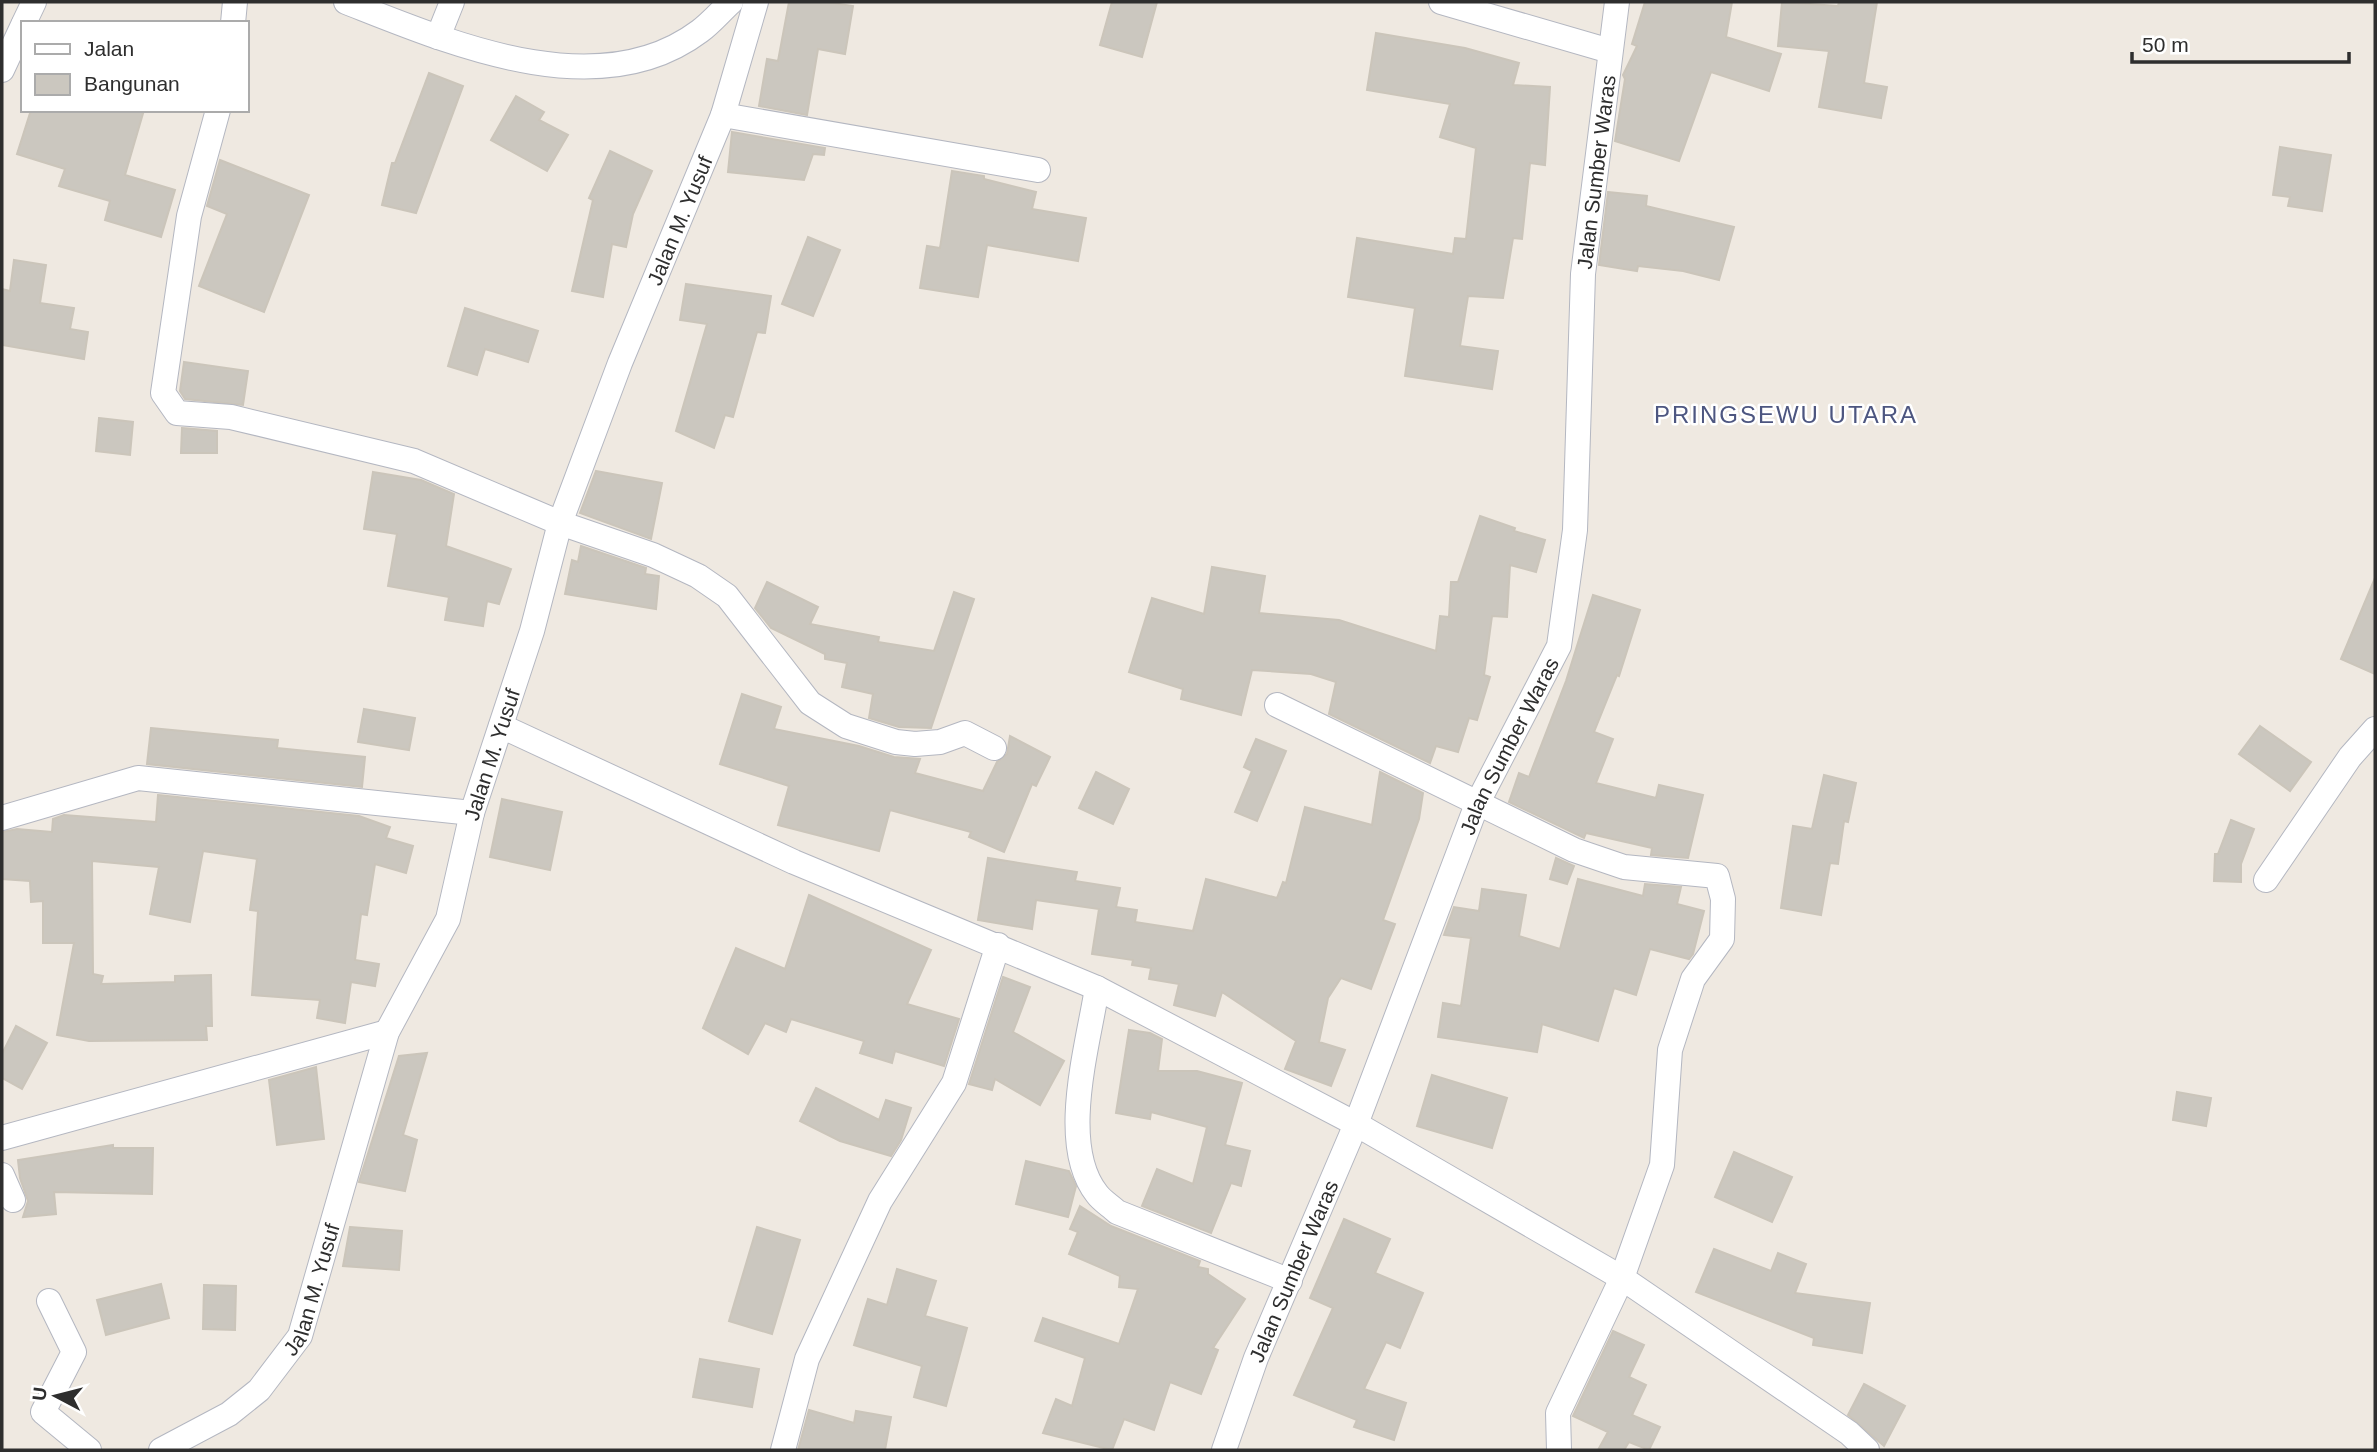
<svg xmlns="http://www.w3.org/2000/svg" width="2377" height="1452" font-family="Helvetica,sans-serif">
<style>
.building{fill:#cbc7bf;stroke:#cbc5ba;stroke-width:2}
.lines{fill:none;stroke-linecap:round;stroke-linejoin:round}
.street-casing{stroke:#b4b7c1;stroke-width:26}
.street{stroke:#fff;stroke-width:24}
.labels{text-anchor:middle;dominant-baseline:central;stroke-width:5;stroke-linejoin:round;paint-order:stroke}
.street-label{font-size:21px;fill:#2e2e2e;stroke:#fff}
.quarter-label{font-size:24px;letter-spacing:2px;fill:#4d5680;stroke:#fff}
</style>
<rect width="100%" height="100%" fill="#efe9e1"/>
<!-- building -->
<g class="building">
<polygon points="789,2 826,2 853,6 845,54 818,49 807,115 759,106 767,59 778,61"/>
<polygon points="1112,2 1157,2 1142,57 1100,45"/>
<polygon points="1645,2 1732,2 1726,37 1781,54 1769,91 1711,72 1679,161 1615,141 1625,79 1623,75 1637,46 1632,44"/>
<polygon points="1782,2 1838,6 1839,2 1877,2 1864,83 1887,87 1881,118 1819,107 1829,51 1778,46"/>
<polygon points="1376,33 1465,48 1519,63 1513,85 1550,87 1545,165 1530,163 1522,239 1513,238 1503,298 1468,296 1460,346 1498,351 1492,389 1405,376 1415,308 1348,297 1357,238 1453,254 1455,238 1466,239 1476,148 1440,137 1450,104 1367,90"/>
<polygon points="429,73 463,86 416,213 382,205 392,163 395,163"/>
<polygon points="516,96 544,112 539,120 568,135 547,171 491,140"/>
<polygon points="31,110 144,110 125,175 175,190 161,237 105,220 110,201 59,186 65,169 17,154"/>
<polygon points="732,132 825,148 824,155 813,154 804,180 728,172"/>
<polygon points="2280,147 2331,155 2322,211 2288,206 2290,197 2273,195"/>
<polygon points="610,151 652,171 633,214 626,247 612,244 603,297 572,291 593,200 589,198"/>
<polygon points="220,160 309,195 264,312 199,286 227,214 207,206"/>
<polygon points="952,171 984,176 984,179 1036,192 1032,209 1086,218 1078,261 987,245 978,297 920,288 927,246 940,248"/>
<polygon points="1608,192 1647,196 1646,206 1734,227 1719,280 1683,271 1638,266 1637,271 1599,265"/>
<polygon points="808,237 840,250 813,316 782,304"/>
<polygon points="14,260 46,265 40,303 74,308 70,329 88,332 84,359 2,345 2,289 10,291"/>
<polygon points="686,284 771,296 765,333 757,332 733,417 725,415 714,448 676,431 707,324 680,320"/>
<polygon points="465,308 538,331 528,362 485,349 477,375 448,366"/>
<polygon points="184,362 248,371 243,405 185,399 180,391"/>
<polygon points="99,418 133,422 130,455 96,451"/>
<polygon points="182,428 217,431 217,453 181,453"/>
<polygon points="596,471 662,483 651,539 580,513"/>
<polygon points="373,472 421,480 454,494 446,546 511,569 499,604 487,601 483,626 445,620 449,597 388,586 397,534 364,529"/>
<polygon points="1480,516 1515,528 1514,531 1545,540 1536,572 1510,565 1507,617 1492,616 1484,675 1490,677 1477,720 1469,718 1458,752 1436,746 1430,763 1329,714 1336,682 1311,674 1252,670 1241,715 1181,699 1183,689 1129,672 1152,598 1204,614 1212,567 1265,576 1259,613 1339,620 1436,651 1440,616 1449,617 1451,582 1458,582"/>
<polygon points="581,546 646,568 645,574 659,576 656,609 565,594 572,560 578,562"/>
<polygon points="2375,578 2375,674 2341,659"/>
<polygon points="767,582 818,607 810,624 879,637 878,642 934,651 954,592 974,599 931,728 899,727 869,718 873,694 842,687 847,663 825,659 825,654 771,628 755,608"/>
<polygon points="1593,595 1640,610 1619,676 1617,675 1594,732 1613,739 1596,783 1656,798 1659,785 1703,795 1688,858 1651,855 1652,848 1586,833 1584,838 1509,802 1519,773 1529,777 1566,681"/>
<polygon points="742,694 781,707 774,729 859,746 894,757 920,759 915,773 983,791 997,762 1007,754 1010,736 1050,757 1036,786 1032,784 1004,852 969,837 971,832 890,810 879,851 778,825 789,786 720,764"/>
<polygon points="364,709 415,718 409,750 358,742"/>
<polygon points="2260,726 2311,762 2290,791 2239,754"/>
<polygon points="151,728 278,740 277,748 365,757 362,787 147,764"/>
<polygon points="1256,739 1286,751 1257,821 1235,812 1252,771 1244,767"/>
<polygon points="1096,772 1129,789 1113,824 1079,808"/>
<polygon points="1380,772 1423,793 1419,819 1383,920 1395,924 1371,989 1341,978 1328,998 1319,1042 1345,1050 1331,1086 1285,1069 1296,1041 1222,992 1215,1016 1174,1005 1179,984 1149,979 1151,968 1132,965 1133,960 1092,954 1099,909 1036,900 1032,929 978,920 988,858 1077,872 1075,881 1120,888 1116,907 1137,910 1135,922 1193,931 1206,879 1277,898 1283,882 1286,883 1305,807 1372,825"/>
<polygon points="1824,775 1856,783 1848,822 1844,821 1838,864 1830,863 1821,915 1781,908 1793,826 1812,829"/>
<polygon points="158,795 359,816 390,827 386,838 413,846 406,873 375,864 367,915 361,914 355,960 379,964 375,986 351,982 345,1023 317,1018 320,1000 252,995 258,911 250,910 257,859 203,851 190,922 150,914 159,867 92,861 93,974 103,976 101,984 175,982 175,976 211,975 212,1026 206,1026 207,1040 89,1041 57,1035 74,943 43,943 43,901 31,902 30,881 2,879 2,832 17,829 52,832 53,819 64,815 156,822"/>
<polygon points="502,799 562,812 550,870 490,857"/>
<polygon points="2231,820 2254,829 2241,864 2241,882 2214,881 2215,854 2218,854"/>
<polygon points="1556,858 1574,866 1567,884 1550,879"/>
<polygon points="1578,879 1643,896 1645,884 1681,887 1677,904 1704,911 1693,954 1689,959 1650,949 1636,995 1614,988 1598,1041 1542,1024 1537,1052 1438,1037 1443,1003 1461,1006 1471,938 1444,935 1454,907 1479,911 1482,889 1526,895 1519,936 1560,949"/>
<polygon points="809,895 931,950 907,1004 959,1019 944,1066 895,1051 892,1063 860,1053 864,1041 791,1019 786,1032 765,1023 748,1054 703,1028 736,948 785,969"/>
<polygon points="1003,977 1030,987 1013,1032 1064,1061 1040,1105 995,1079 992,1090 969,1084"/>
<polygon points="16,1026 47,1043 22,1089 2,1078 2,1054"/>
<polygon points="1129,1030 1150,1033 1162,1039 1158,1071 1197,1071 1242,1083 1225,1145 1250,1151 1241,1186 1231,1183 1211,1233 1142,1206 1157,1169 1193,1184 1207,1127 1151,1112 1150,1119 1116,1113"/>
<polygon points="427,1053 403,1135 417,1140 405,1191 359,1182 399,1056"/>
<polygon points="316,1067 324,1139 277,1145 269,1080"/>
<polygon points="1432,1075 1507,1098 1492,1148 1417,1126"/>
<polygon points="816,1088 879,1120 886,1100 911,1108 901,1140 891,1156 840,1141 800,1121"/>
<polygon points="2177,1092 2211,1098 2206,1126 2173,1120"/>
<polygon points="113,1145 113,1148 153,1148 152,1194 54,1192 56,1214 23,1217 28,1201 20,1178 18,1160"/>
<polygon points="1734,1152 1792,1177 1772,1222 1715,1197"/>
<polygon points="1026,1161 1069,1171 1076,1186 1068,1217 1016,1204"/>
<polygon points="1080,1206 1111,1226 1200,1261 1198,1267 1208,1269 1208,1274 1245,1299 1213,1348 1218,1350 1201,1394 1170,1382 1154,1430 1124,1419 1112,1450 1043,1433 1056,1399 1072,1406 1085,1358 1035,1341 1043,1318 1119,1344 1138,1289 1119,1287 1120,1276 1069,1254 1078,1232 1070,1229"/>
<polygon points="1344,1219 1390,1239 1375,1273 1423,1293 1400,1348 1386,1342 1364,1389 1406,1403 1394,1440 1354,1427 1357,1420 1294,1395 1333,1308 1310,1298"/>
<polygon points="350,1227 402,1231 399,1270 343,1266"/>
<polygon points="757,1227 800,1240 772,1334 729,1321"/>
<polygon points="1714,1249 1771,1271 1778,1253 1806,1264 1795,1293 1870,1303 1862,1353 1813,1345 1814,1338 1696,1292"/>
<polygon points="897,1269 936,1281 925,1316 967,1328 946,1406 914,1397 922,1366 854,1345 868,1299 887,1305"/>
<polygon points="161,1284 169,1318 106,1335 97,1300"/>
<polygon points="204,1285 236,1286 235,1330 203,1329"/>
<polygon points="1613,1331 1644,1345 1629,1377 1646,1385 1632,1415 1660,1427 1649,1450 1629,1442 1624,1450 1598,1450 1608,1432 1573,1416"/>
<polygon points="700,1359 759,1369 752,1407 693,1397"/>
<polygon points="1864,1384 1905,1406 1884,1446 1848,1415"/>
<polygon points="809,1410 854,1423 856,1411 891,1417 885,1450 798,1450"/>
</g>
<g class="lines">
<defs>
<g id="street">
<path d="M346,2C448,42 598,108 700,31C711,23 721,11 731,2"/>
<polyline points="1441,2 1610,51"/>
<polyline points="24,23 34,2"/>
<polyline points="233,23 235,2"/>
<polyline points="438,37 452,2"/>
<polyline points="2,70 23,25"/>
<polyline points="218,110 189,216 163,393 177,413 231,417 414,461 560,523 653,555 698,576 727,596 810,703 846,726 896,742 915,744 940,742 965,733 994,748"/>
<polyline points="723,115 1038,170"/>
<polyline points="1277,705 1574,850 1624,867 1717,876 1723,899 1722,939 1693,979 1670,1050 1662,1165 1622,1278 1558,1413 1559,1450"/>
<polyline points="501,726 794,862 1097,988 1356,1124 1622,1278 1849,1433 1867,1450"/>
<polyline points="2,818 138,778 472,813"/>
<polyline points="2266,880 2350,757 2375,729"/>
<path d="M1097,988C1088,1046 1058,1145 1097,1194C1102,1201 1111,1206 1117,1212L1290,1281"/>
<polyline points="2,1138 387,1032"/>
<polyline points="2,1175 13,1200"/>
<polyline points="49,1301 74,1352 43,1412 89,1450"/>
<path id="s1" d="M161,1450L229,1414L259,1390L300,1336L387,1032L448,919L472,813L532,631L560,523L620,363L723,115L756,2"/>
<polyline points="783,1450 807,1359 880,1201 954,1083 998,945"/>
<path id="s2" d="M1224,1450L1256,1358L1356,1124L1477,804L1559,646L1575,530L1583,274L1617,2"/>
</g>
</defs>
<!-- street casing -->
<use href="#street" class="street-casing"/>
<!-- street -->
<use href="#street" class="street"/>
</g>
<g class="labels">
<!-- street labels -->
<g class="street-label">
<text stroke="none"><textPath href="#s2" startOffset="1348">Jalan Sumber Waras</textPath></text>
<text stroke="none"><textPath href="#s1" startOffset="1365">Jalan M. Yusuf</textPath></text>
<text stroke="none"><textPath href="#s2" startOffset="760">Jalan Sumber Waras</textPath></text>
<text stroke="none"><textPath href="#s1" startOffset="798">Jalan M. Yusuf</textPath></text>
<text stroke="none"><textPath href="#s2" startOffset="192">Jalan Sumber Waras</textPath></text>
<text stroke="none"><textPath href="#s1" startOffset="231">Jalan M. Yusuf</textPath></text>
</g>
<!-- quarter labels -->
<g class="quarter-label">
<text x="1786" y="414">PRINGSEWU UTARA</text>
</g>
</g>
<!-- border -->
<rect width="2377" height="1452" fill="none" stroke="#2e2e2e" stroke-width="7"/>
<!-- legend -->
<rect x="21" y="21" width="228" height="91" fill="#ffffff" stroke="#ababab" stroke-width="2"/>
<rect x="35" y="44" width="35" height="10" fill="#ffffff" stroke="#ababab" stroke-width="2"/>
<text x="84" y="56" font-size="21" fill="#2e2e2e">Jalan</text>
<rect x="35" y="74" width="35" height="21" fill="#cbc7bf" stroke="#ababab" stroke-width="2"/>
<text x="84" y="91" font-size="21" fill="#2e2e2e">Bangunan</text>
<!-- north arrow -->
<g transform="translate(56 1396) rotate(277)" stroke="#ffffff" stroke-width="5" paint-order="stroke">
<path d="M0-5L12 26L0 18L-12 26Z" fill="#2e2e2e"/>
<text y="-10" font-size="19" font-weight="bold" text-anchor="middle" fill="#2e2e2e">U</text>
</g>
<!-- scale -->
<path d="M2132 52v10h217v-10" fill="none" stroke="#2e2e2e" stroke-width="3.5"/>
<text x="2142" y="52" font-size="21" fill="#2e2e2e" stroke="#ffffff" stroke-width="5" paint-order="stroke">50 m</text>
</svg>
